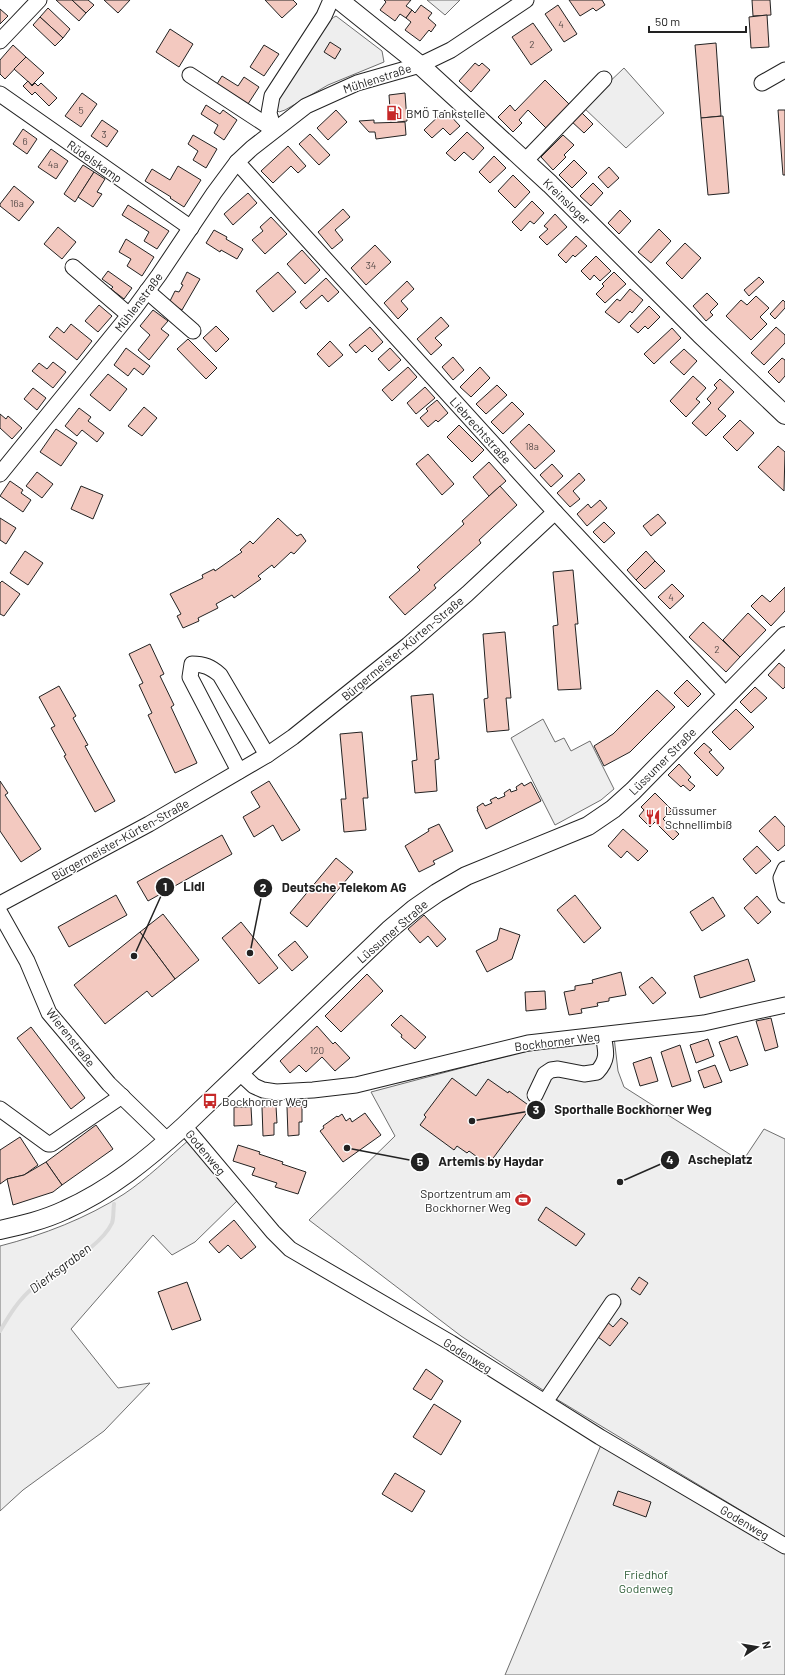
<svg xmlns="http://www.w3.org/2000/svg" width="785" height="1675" font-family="Barlow,sans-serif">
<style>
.green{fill:#eee;stroke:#6f6f6f}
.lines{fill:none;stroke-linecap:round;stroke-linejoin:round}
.stream{stroke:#d9d9d9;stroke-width:4}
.building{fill:#f3c9c0;stroke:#222}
.minor-casing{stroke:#222;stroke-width:17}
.major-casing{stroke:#222;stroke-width:20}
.minor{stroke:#fff;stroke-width:15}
.major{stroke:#fff;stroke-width:18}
.labels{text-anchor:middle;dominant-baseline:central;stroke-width:3;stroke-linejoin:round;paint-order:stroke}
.number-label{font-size:10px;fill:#564c4a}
.street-label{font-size:12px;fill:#222;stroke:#fff}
.poi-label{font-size:12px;fill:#222;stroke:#fff;text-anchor:start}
.park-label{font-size:12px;fill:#2f5e38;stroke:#fff}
.water-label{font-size:13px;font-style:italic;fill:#222;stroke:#fff}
.leader{fill:none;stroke:#222;stroke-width:1.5}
.callout-dot{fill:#222;stroke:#fff;stroke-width:1.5}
.mark-label{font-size:12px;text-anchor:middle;font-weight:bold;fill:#fff}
.callout-label{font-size:13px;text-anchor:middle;font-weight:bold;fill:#222;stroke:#fff;stroke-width:3;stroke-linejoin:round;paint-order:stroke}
</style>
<rect width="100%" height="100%" fill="#fff"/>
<!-- green -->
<g class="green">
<polygon points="427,0 460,0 445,15"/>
<path d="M336,16L382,51L384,62L328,85L285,110L279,112L275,108L278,101C287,86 324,20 336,16Z"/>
<polygon points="624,68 664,113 626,148 583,107"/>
<polygon points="543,719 555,742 564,738 571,751 590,741 614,789 601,800 555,825 511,738"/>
<polygon points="614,1037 618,1071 624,1087 742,1162 764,1129 785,1139 785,1537 558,1400 461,1336 309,1220 395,1136 371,1092 518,1053"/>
<path d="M190,1139L239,1199L195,1242L172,1255L153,1235L71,1329L118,1388L150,1383L104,1431L23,1490L0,1511V1246C43,1235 87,1218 124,1194C148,1178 168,1158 190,1139Z"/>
<polygon points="601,1445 785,1553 785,1675 505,1675"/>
</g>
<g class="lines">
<!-- stream -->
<path class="stream" d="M0,1331C10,1314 19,1299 34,1287C56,1268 99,1250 112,1223C114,1217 113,1210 114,1204"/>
</g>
<!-- building -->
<g class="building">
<polygon points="56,0 72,0 86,13 79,21"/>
<polygon points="72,0 88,0 94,5 86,13"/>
<polygon points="104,0 130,0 118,13"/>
<polygon points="265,0 293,0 297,4 282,18"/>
<polygon points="384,0 411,0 406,6 412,10 406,18 400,14 395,21 380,10 386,2"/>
<polygon points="569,0 602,0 605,5 596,11 593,8 580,16"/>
<polygon points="752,0 770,0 771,15 753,16"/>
<polygon points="421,5 432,13 428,18 436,25 431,32 429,30 420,41 405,30 411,22 406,18 412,10 415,13"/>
<polygon points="558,5 577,34 564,42 545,14"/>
<polygon points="48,8 70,29 63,38 40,17"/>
<polygon points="0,9 8,16 0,24"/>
<polygon points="767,15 769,47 751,48 749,17"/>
<polygon points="40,17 63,38 55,46 33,25"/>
<polygon points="533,23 552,50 531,65 512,37"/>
<polygon points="170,29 193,44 179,67 156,52"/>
<polygon points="330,42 341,49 335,59 324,52"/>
<polygon points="716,43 721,116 701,118 695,45"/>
<polygon points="13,45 26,57 5,79 0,74 0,60"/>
<polygon points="264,45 279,54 264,76 250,67"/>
<polygon points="26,57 44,73 32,85 14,69"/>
<polygon points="475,63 479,66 482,63 490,70 471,92 459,81"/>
<polygon points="222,76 238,86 244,77 259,87 248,104 217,84"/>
<polygon points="545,80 572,107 549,131 528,110 519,120 522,123 513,132 498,117 510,105 515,111"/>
<polygon points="28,81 32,86 35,83 38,86 41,83 57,98 49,106 35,92 32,95 23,86"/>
<polygon points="82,93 97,104 81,127 65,116"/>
<polygon points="405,93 407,121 391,123 389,95"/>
<polygon points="206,105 220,114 223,110 237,120 224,140 214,133 218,125 201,114"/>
<polygon points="336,110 347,122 328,140 317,128"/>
<polygon points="445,110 460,126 450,135 443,128 432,138 424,130"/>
<polygon points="778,110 785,110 785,175 783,175"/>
<polygon points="580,111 593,124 584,133 570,120"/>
<polygon points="723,116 729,193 708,195 701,118"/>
<polygon points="102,120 118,131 107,147 91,136"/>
<polygon points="374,120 374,123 405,122 406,135 376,139 375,132 369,132 359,121"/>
<polygon points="23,129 37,139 27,154 13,144"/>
<polygon points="467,132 484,148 473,160 464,152 455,161 446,153"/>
<polygon points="310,134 330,155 319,165 299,144"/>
<polygon points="193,135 217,149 206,168 193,160 198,151 188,144"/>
<polygon points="563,135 574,145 564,155 566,157 553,170 541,157"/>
<polygon points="288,146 306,166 298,173 291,166 273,183 261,171"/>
<polygon points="51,149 68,161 56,179 38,167"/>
<polygon points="494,156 506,168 490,183 479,172"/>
<polygon points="574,160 587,173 572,188 559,175"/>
<polygon points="83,165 94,172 75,202 64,194"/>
<polygon points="178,166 201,180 184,207 170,198 171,197 145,181 152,169 170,180"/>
<polygon points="609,167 619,178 608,188 598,177"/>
<polygon points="94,172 105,179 97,192 102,194 93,207 78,197"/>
<polygon points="513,175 530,192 515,208 498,191"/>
<polygon points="593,183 603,193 591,206 580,196"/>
<polygon points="14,186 34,202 19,221 0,206 0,204"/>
<polygon points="248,193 257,203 233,225 224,214"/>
<polygon points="532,201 544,213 534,224 530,221 521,231 512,222"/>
<polygon points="128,205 169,231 157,249 144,241 149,232 122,215"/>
<polygon points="343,209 350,217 335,230 343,240 332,249 318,232"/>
<polygon points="620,210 631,221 619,234 608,223"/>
<polygon points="555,214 567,227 547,245 539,237 548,229 544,226"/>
<polygon points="271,217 287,234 265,254 252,240 263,231 260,227"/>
<polygon points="58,227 76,242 62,259 44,244"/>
<polygon points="659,229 671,241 651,263 638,252"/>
<polygon points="214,230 227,237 226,239 243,249 237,259 221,250 220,252 206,243"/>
<polygon points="576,236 587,246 575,257 573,255 566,263 558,255"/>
<polygon points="126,239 154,257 142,276 127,266 131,259 119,252"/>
<polygon points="685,243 701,258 682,279 666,263"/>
<polygon points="375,245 391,262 366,285 351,268"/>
<polygon points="302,250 320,270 305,284 287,264"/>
<polygon points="596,256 611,271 600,281 594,275 590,280 581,271"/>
<polygon points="108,271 132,288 124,299 111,289 113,287 102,279"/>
<polygon points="187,272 200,279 182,310 169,303 175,291 179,292 183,285 181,284"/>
<polygon points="278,272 296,292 273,312 256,291"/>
<polygon points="614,272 626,284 605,303 596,294 604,286 602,284"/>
<polygon points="759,277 764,282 749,296 744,290"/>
<polygon points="326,278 339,292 328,302 322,295 306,309 300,302"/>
<polygon points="407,281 414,289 401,301 408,309 398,319 384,303"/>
<polygon points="630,289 643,300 632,313 630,311 619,323 605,312 617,299 620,301"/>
<polygon points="707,293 718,304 710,312 713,315 706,321 693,306"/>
<polygon points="756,296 769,308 760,317 767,324 751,340 726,316 741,300 747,305"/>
<polygon points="783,300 785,302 785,308 775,319 770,314"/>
<polygon points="99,305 112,316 98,332 85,321"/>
<polygon points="649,306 660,317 648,329 645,326 638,333 630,326"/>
<polygon points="153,310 168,321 161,329 169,335 149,360 138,350 150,335 140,326"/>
<polygon points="441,317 449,326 435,338 442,345 431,355 417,339"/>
<polygon points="71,324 92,341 77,360 49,337 57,327 64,333"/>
<polygon points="216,326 229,339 216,352 203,338"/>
<polygon points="370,327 383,342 372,352 365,345 356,353 349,345"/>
<polygon points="776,327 785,335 785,343 764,365 751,353"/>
<polygon points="672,328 681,338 654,364 644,354"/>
<polygon points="188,339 217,368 206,379 177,349"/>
<polygon points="330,341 343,355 329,367 317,354"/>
<polygon points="126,348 150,366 143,375 134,368 128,376 114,365"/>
<polygon points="390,348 401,360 389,371 378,359"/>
<polygon points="684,349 697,361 684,375 670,362"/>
<polygon points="453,357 464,370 453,380 442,367"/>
<polygon points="782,358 785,360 785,376 779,383 768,372"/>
<polygon points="53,362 66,372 53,388 32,371 39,363 47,369"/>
<polygon points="408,367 417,377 392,401 382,390"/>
<polygon points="480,367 490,378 471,397 460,387"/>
<polygon points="108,374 127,389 110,411 90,395"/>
<polygon points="693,376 706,388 696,399 700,402 686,417 670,401"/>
<polygon points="720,379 734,392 718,409 726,416 706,436 692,423 711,403 707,399 717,388 714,385"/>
<polygon points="497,385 507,395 486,414 476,404"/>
<polygon points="425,387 435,398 416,414 407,403"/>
<polygon points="33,388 46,398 37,410 24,399"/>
<polygon points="437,400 448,413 438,422 436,420 428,427 420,418 428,411 426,409"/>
<polygon points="512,402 524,414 503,434 491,422"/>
<polygon points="144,407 157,418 142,436 128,426"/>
<polygon points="79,408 91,417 88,421 104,433 97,442 82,430 77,436 65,426"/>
<polygon points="0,414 6,419 8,416 22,428 12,439 0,428"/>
<polygon points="740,420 754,433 737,451 723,437"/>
<polygon points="529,424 555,451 535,469 510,442"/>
<polygon points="459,425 484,450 472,462 447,437"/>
<polygon points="56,429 77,443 61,466 40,452"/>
<polygon points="778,446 785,452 784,491 758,467"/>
<polygon points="428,454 454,484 442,495 416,464"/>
<polygon points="489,462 506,481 489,496 473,477"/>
<polygon points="552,464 563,476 551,487 540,475"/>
<polygon points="37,472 53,484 42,498 26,486"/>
<polygon points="579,473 585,480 573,491 580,499 570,507 557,493"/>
<polygon points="10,481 23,490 21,493 31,500 23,512 0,496"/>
<polygon points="81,486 103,495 93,519 71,509"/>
<polygon points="500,486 517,505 479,540 481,543 434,585 436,588 405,615 389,597 420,570 417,567 464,524 462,521"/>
<polygon points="600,500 607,508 587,526 577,514 588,504 591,508"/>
<polygon points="658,514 666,523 651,536 643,526"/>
<polygon points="0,518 16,528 6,544 0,540"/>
<polygon points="278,518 297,536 301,534 306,541 294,554 291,552 274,568 272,565 258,576 261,579 234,598 232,595 216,604 218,608 198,618 199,621 183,628 177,616 181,614 170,594 203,578 202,575 214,569 215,571 242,552 240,550 250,541 253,544"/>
<polygon points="604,522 615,533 604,543 593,532"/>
<polygon points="25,551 43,563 28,585 10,573"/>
<polygon points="646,551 655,561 636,580 627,570"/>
<polygon points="655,561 665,571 645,589 636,580"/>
<polygon points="573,570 578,624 575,624 581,689 558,690 553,626 558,625 553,572"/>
<polygon points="2,581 20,594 4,616 0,614 0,583"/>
<polygon points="672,584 684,596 670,609 658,597"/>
<polygon points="785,587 785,611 771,626 751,606 762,595 770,602"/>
<polygon points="748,613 766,630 740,657 723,640"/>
<polygon points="703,622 740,657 726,672 689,637"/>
<polygon points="505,632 511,698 506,698 509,730 487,732 484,699 488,698 483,634"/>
<polygon points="150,644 164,674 160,676 174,705 171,707 197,763 175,773 148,715 152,713 139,685 143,683 129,654"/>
<polygon points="779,663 785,668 785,687 783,689 768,675"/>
<polygon points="687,680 701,694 688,707 674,693"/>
<polygon points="59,686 76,716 73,718 88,745 85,746 115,801 95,812 64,756 66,755 51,728 55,726 39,697"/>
<polygon points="755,687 767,698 751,713 740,702"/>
<polygon points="657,690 675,707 630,752 604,766 594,746 613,734"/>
<polygon points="433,694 439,759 435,760 437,791 415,793 412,761 417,760 411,696"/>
<polygon points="736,709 754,727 730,750 712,732"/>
<polygon points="362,732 368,798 363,798 366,830 344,832 341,799 346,799 340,734"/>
<polygon points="704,743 712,750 709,752 724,768 717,776 694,753"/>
<polygon points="679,764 691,777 688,780 695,786 690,791 683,785 681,787 668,775"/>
<polygon points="0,781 8,793 5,795 41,849 21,862 0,831"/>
<polygon points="269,781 300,830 282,841 273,825 254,837 243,817 260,807 251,792"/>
<polygon points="531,782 541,801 486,829 477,810 478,810 477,807 483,803 485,806 492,803 490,800 496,797 498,799 505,796 504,793 510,789 511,792 517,790 516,787 522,783 524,786"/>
<polygon points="655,793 672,810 663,819 679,834 673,840 655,822 650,827 639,816 644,810 641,807"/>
<polygon points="775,816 785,827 785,845 778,851 759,831"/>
<polygon points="439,824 453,851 433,861 435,864 419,872 405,846 429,831 428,829"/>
<polygon points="623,829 648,851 638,861 627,851 621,858 608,846"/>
<polygon points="222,835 232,854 148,901 137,882"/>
<polygon points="757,846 771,861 756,874 743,859"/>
<polygon points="336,858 353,872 307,927 290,913"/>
<polygon points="116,895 127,915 69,947 58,927"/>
<polygon points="575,895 601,928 584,943 557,910"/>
<polygon points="757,896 771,912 758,924 744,908"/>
<polygon points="713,897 725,916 702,931 690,912"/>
<polygon points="163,914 199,960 175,979 140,932"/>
<polygon points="424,915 446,939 437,947 428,936 420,943 408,929"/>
<polygon points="241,922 278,968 259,984 222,938"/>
<polygon points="500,928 520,935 512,959 487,972 476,951 497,940"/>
<polygon points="140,932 175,979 152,997 147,991 105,1024 74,985"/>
<polygon points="295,941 308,957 292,971 278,955"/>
<polygon points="748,959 755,981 700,998 694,976"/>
<polygon points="621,972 626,995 609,998 609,1001 597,1003 598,1006 581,1009 582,1013 569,1015 564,992 575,990 575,986 593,983 592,980"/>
<polygon points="367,974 383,991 341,1032 325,1016"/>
<polygon points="652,977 666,993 653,1004 639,987"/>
<polygon points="545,991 546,1009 526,1011 525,992"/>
<polygon points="401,1015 426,1037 415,1049 401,1037 402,1035 391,1025"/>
<polygon points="771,1018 778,1047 765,1051 756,1021"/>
<polygon points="317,1026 333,1044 335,1042 350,1058 335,1071 322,1057 306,1072 299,1065 290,1073 280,1061"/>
<polygon points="31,1027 85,1098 71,1109 17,1038"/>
<polygon points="737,1036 748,1065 730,1071 719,1042"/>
<polygon points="708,1039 714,1056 696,1063 690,1045"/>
<polygon points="680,1045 691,1081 672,1087 661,1052"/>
<polygon points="651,1057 658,1081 640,1086 633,1063"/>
<polygon points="715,1065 722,1082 704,1088 698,1071"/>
<polygon points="452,1078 476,1096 488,1079 508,1093 509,1091 531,1107 488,1165 469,1151 467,1153 457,1146 454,1150 420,1125 426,1117 424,1115"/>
<polygon points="276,1106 277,1123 274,1123 274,1135 263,1136 262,1107"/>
<polygon points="302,1106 302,1122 299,1122 299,1135 288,1136 287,1107"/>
<polygon points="234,1107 251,1107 252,1125 234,1126"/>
<polygon points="365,1113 381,1135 343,1162 320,1131 324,1128 323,1126 337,1116 338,1117 342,1114 346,1121 350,1118 352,1122"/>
<polygon points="96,1125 113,1149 62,1185 46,1162"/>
<polygon points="20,1137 38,1165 24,1175 7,1179 0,1184 0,1150"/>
<polygon points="238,1145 260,1152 259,1154 283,1162 282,1164 306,1172 298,1194 275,1187 277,1183 252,1175 255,1168 233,1161"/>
<polygon points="46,1162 62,1185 53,1192 13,1205 7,1179 24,1175"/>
<polygon points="521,1192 531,1199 527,1204 517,1197"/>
<polygon points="546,1207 585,1234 576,1246 538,1220"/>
<polygon points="234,1220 256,1247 241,1259 228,1245 219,1253 209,1242"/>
<polygon points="639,1277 648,1283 640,1295 631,1289"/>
<polygon points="187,1282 201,1320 172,1330 158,1292"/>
<polygon points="621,1318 628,1323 610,1346 594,1334 605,1320 613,1327"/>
<polygon points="426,1369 443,1381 431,1400 413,1389"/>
<polygon points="434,1404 461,1421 441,1455 413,1437"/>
<polygon points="395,1473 425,1491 412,1512 382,1494"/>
<polygon points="618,1491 651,1502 646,1517 613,1505"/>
</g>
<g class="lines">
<defs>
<g id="minor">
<polyline points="0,41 39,0"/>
<polyline points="190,75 274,130"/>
<polyline points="762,83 785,70"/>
<polyline points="0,94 191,228"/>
<polyline points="274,130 269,113 272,96 324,16 331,0"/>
<polyline points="525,161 604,79"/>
<polyline points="237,162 555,512 727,696"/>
<polyline points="73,267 129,315"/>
<polyline points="147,291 193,331"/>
<polyline points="0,474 134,309 159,275 214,193 237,162 252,148 306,106 357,83 420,65 451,50 526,0"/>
<path d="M239,771L190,677L192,664C204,664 211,667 220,675L267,755"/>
<polyline points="785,869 781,878 785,895"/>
<polyline points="0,904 149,824 267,755 293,737 408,645 467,594 555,512"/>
<polyline points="0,913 27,961 49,1013 109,1084 168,1141"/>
<polyline points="240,1073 254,1086 263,1090 276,1092 313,1090 356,1085 528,1043 704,1023 785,1005"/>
<path d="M535,1095L545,1074L551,1070L558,1069L584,1074L597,1072C609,1059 606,1051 603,1035"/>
<polyline points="0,1109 48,1144 51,1144 122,1096"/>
<polyline points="184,1126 273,1232 290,1249 451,1343 600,1437 785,1546"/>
<polyline points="545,1402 613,1302"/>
</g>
<g id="major">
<polyline points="339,0 420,65 550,184 700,334 785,415"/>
<path d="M0,1230C22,1225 44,1220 65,1210C110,1190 148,1159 184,1126L389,930L414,909L437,893L466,876L588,826L613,809L633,791L785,636"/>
</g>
</defs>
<!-- minor casing -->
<use href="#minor" class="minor-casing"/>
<!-- major casing -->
<use href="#major" class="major-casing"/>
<!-- minor -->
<use href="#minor" class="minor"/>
<!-- major -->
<use href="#major" class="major"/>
</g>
<!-- icons -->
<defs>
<symbol id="fuel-bare" viewBox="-9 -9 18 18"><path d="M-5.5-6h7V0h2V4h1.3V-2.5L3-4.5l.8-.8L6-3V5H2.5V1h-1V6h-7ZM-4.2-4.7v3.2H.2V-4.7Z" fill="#c62828" stroke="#fff" stroke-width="2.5" paint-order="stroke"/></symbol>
<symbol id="restaurant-bare" viewBox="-9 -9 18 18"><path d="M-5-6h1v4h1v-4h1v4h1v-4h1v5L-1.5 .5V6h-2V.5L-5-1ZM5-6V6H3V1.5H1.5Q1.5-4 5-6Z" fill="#c62828" stroke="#fff" stroke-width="2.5" paint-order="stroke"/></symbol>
<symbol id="bus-bare" viewBox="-9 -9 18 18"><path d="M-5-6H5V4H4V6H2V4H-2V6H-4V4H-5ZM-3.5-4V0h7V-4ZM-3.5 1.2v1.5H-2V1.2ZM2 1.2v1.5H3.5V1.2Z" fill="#c62828" stroke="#fff" stroke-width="2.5" paint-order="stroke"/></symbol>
<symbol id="stadium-bare" viewBox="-9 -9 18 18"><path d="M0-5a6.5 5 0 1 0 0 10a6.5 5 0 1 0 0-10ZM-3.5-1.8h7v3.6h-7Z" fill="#c62828" stroke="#fff" stroke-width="2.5" paint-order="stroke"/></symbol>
</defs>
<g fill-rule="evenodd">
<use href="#fuel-bare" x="383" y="102" width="22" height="22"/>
<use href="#restaurant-bare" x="642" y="806" width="22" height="22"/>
<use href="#bus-bare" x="199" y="1090" width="22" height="22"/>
<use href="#stadium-bare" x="512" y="1189" width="22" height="22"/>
</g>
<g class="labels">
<!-- number labels -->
<g class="number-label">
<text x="561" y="24">4</text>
<text x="532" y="44">2</text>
<text x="81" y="110">5</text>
<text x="104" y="134">3</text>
<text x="25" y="141">6</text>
<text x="53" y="164">4a</text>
<text x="17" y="203">16a</text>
<text x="371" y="265">34</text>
<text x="532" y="446">18a</text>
<text x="671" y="597">4</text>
<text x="717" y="649">2</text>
<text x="317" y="1050">120</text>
</g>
<!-- street labels -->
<g class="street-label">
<text transform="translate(377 78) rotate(-18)">Mühlenstraße</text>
<text transform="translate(95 161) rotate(35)">Rüdelskamp</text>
<text transform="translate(567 201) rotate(44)">Kreinsloger</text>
<text transform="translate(138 302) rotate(-53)">Mühlenstraße</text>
<text transform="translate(481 430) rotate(48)">Liebrechtstraße</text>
<text transform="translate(402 648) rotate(-40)">Bürgermeister-Kürten-Straße</text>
<text transform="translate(662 761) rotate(-45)">Lüssumer Straße</text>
<text transform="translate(120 839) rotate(-29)">Bürgermeister-Kürten-Straße</text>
<text transform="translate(392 931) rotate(-41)">Lüssumer Straße</text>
<text transform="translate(71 1037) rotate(52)">Wierenstraße</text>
<text transform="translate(557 1041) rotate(-7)">Bockhorner Weg</text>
<text transform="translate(206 1152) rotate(50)">Godenweg</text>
<text transform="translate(468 1355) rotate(32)">Godenweg</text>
<text transform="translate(745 1522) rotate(31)">Godenweg</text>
</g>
<!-- poi labels -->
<g class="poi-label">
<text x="406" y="113">BMÖ Tankstelle</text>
<text x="665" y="810">Lüssumer<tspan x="665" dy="14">Schnellimbiß</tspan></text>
<text x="222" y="1101">Bockhorner Weg</text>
<text x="511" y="1193" text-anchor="end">Sportzentrum am<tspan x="511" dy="14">Bockhorner Weg</tspan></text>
</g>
<!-- park labels -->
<g class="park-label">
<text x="646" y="1574">Friedhof<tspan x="646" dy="14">Godenweg</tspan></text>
</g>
<!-- water labels -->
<g class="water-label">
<text transform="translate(60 1268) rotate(-37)">Dierksgraben</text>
</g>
</g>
<!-- callouts -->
<path class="leader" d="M134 956L165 887M250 953L263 888M472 1121L536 1110M620 1182L670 1160M347 1148L420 1162"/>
<g class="callout-dot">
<circle cx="134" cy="956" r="4"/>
<circle cx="250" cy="953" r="4"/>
<circle cx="472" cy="1121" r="4"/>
<circle cx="620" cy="1182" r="4"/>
<circle cx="347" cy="1148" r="4"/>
<circle cx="165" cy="887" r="10"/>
<circle cx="263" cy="888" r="10"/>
<circle cx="536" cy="1110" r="10"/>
<circle cx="670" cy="1160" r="10"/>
<circle cx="420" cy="1162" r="10"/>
</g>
<g class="mark-label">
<text x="165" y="891">1</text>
<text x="263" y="892">2</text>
<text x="536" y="1114">3</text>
<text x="670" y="1164">4</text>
<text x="420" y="1166">5</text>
</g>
<g class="callout-label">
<text x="194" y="891">Lidl</text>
<text x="344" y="892">Deutsche Telekom AG</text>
<text x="633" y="1114">Sporthalle Bockhorner Weg</text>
<text x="720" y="1164">Ascheplatz</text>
<text x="491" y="1166">Artemis by Haydar</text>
</g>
<!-- north arrow -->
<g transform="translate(757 1647) rotate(78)" stroke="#ffffff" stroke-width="3" paint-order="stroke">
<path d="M0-3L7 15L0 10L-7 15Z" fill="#222222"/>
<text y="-6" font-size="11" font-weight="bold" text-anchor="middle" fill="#222222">N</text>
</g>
<!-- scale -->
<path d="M649 26v6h97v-6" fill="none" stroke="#222222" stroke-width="2"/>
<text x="655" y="26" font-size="12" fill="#222222" stroke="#ffffff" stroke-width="3" paint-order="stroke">50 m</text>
</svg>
